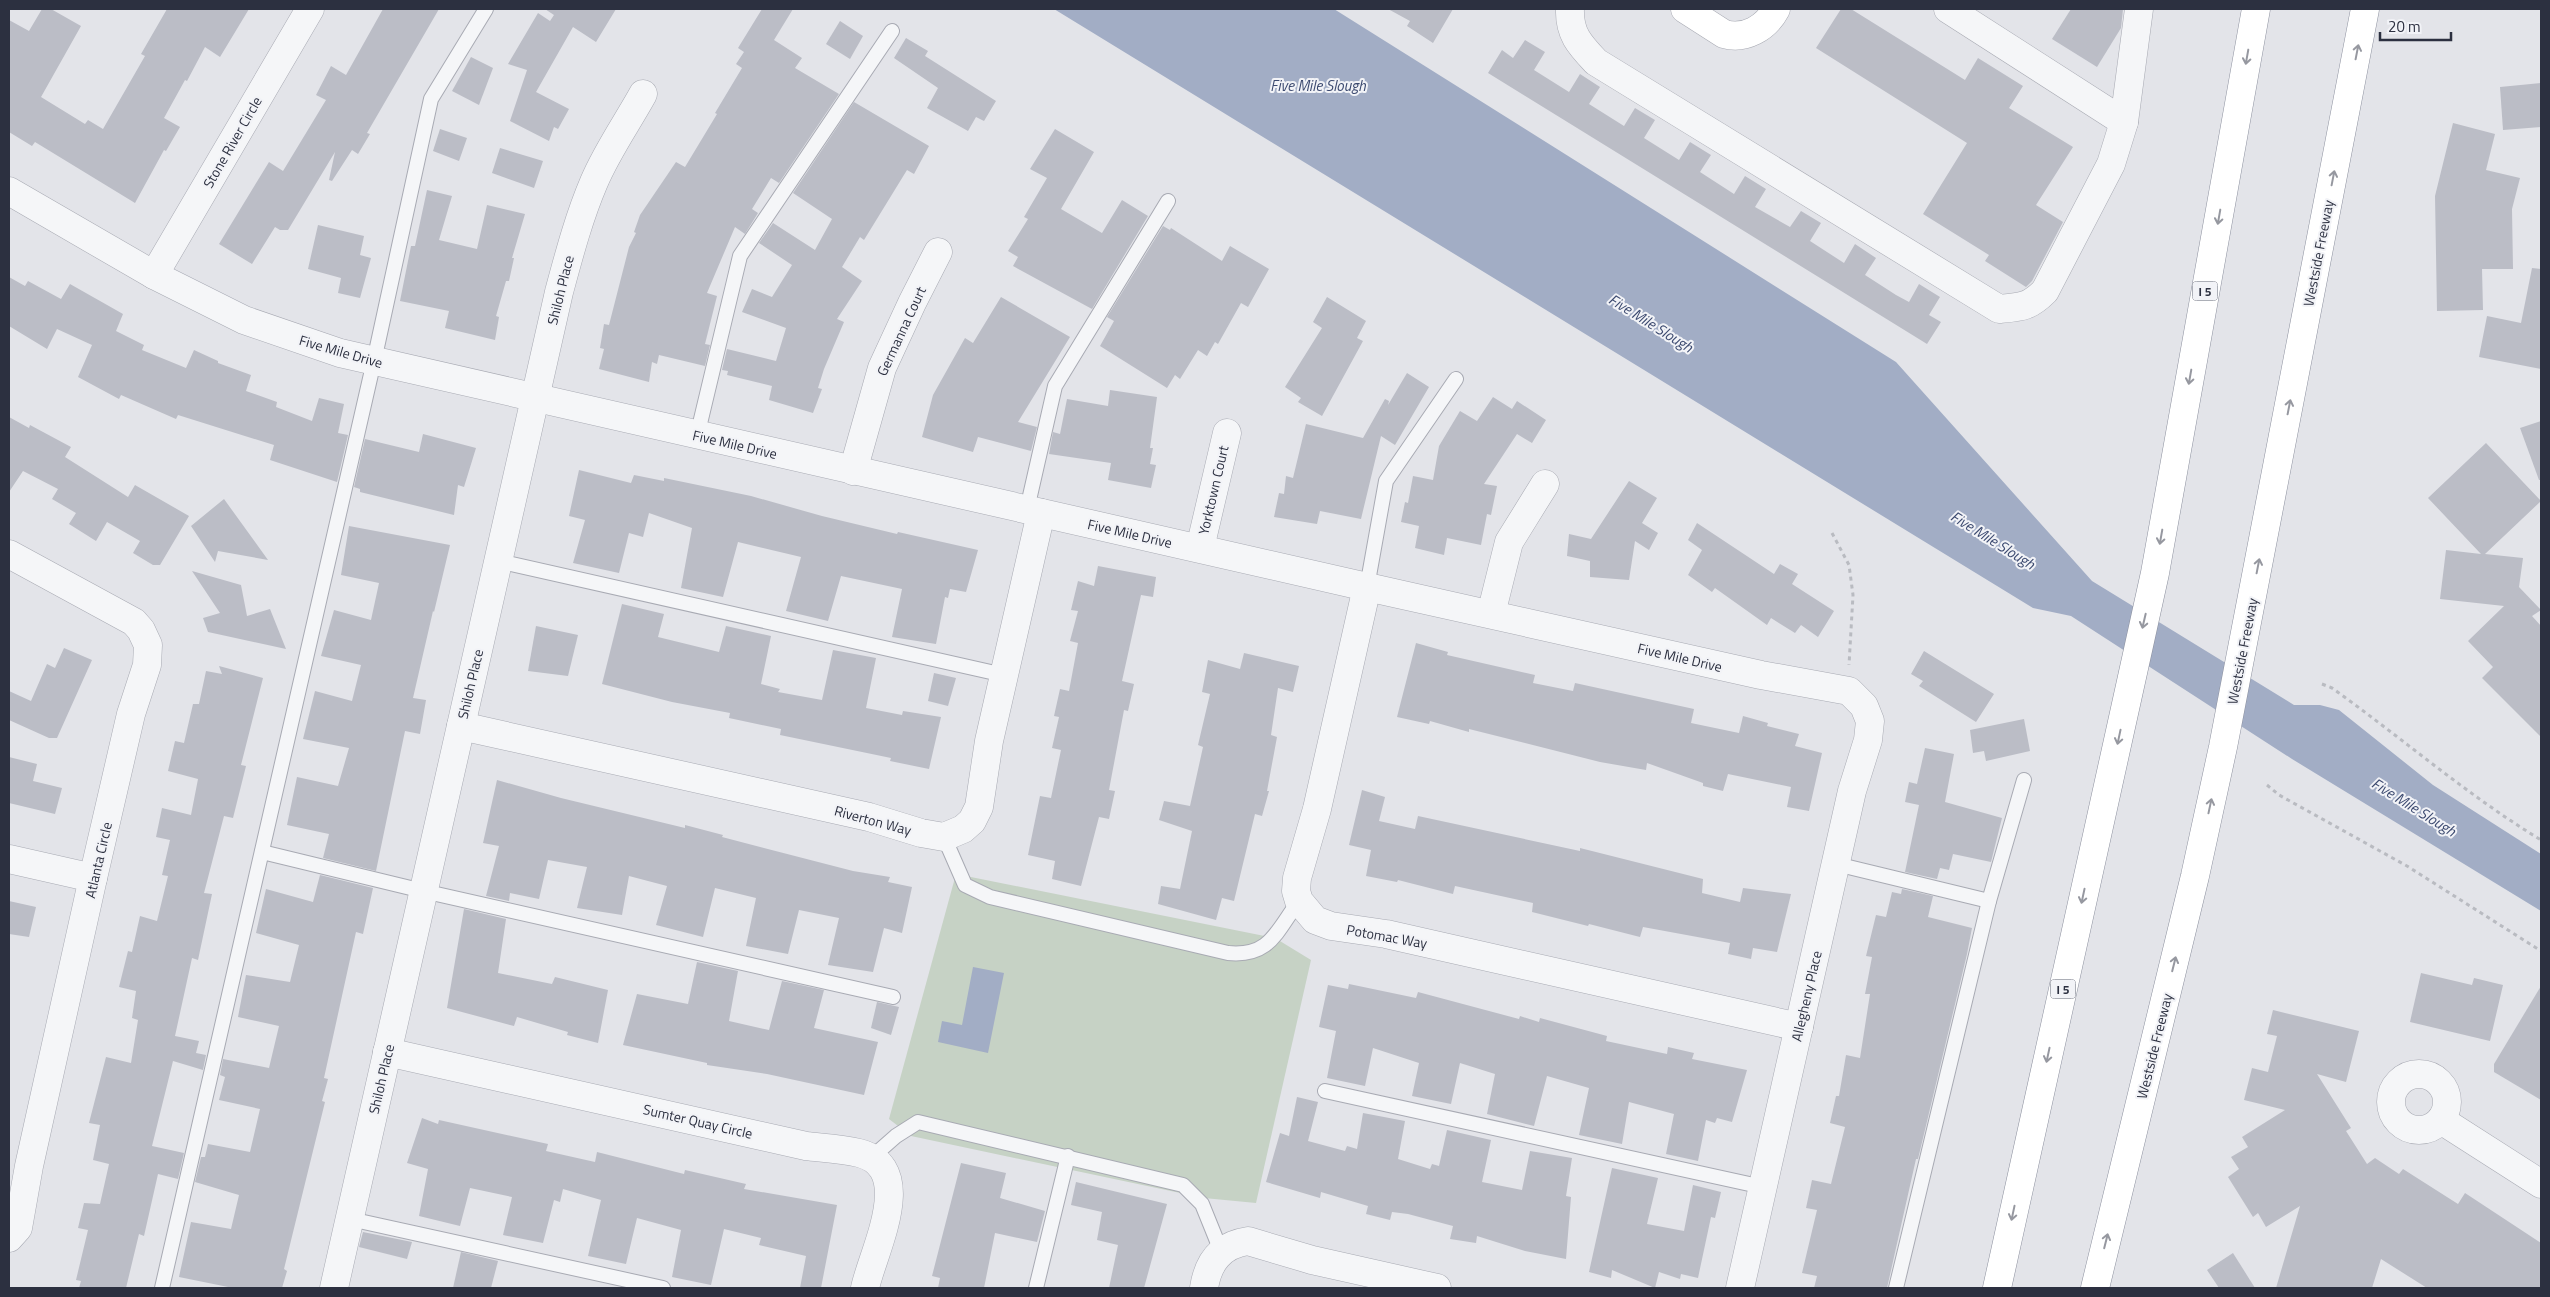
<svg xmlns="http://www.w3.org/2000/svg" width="2550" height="1297" font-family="'Titillium Web',sans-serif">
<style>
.green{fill:#c6d2c5}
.water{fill:#a2adc5}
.building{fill:#bbbdc6}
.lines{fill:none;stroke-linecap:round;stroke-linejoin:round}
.lane-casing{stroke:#a8aab3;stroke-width:16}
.street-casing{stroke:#a8aab3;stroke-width:29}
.secondary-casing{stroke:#a8aab3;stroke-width:29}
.highway-casing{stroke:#8c909e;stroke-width:29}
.path{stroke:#b9bbc1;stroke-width:3;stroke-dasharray:4 4;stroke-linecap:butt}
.lane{stroke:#f5f6f8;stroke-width:14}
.street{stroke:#f5f6f8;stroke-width:28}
.secondary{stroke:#fff;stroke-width:28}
.highway{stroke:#fff;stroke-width:28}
.oneway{stroke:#9698a0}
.labels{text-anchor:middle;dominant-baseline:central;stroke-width:4;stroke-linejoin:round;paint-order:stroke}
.shield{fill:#f2f3f7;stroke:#676a77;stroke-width:1}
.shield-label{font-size:12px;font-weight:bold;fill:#2c3040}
.street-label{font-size:14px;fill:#2c3040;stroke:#f2f3f7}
.water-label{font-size:15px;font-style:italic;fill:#3b496f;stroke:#f2f3f7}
</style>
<rect width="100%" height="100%" fill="#e3e4e9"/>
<!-- green -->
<polygon class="green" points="956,874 1275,938 1311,960 1256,1203 1204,1198 911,1136 889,1119"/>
<!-- water -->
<g class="water">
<polygon points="1054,9 1334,9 1896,362 2092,581 2294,705 2320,705 2339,710 2433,785 2541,854 2541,911 2292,759 2071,616 2033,608"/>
<polygon points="973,967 1004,973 988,1053 938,1042 942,1021 962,1025"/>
</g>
<!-- building -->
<g class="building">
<polygon points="42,9 51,9 81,26 41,97 85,124 88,120 103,129 145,56 141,54 167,9 249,9 220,57 205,47 187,81 185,80 164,118 180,127 166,151 164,150 135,203 35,142 32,146 9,132 9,20 29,31"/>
<polygon points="383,9 439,9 367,133 370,134 358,154 352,150 332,181 329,180 335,152 288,230 280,230 275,227 252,264 219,244 269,162 283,171 326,100 316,95 331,66 346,75"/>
<polygon points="545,9 616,9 596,42 573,27 536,92 569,109 558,129 554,127 549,141 510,121 527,70 508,64 538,13 550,21 554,15"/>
<polygon points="762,9 793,9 774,40 802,58 795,68 839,94 779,183 771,178 752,209 758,213 745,234 735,227 707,293 717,296 705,344 710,345 705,366 659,355 657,364 652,362 649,382 599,369 604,349 600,348 604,324 609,325 629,247 636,233 634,232 640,215 676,162 685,167 717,114 715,113 742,68 736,64 744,52 738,48"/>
<polygon points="1388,9 1453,9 1433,43 1407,26 1410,21"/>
<polygon points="1841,9 1851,9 1965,80 1978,58 2023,86 2009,108 2073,147 2036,205 2063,222 2032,281 2026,287 1985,261 1989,255 1923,214 1967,143 1816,48"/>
<polygon points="2071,9 2123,9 2121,28 2097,67 2052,39"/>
<polygon points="840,21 863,36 850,59 826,44"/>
<polygon points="906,38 928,51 925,56 996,101 984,121 976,117 968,131 927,108 938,88 894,58"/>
<polygon points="1525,40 1545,52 1534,70 1569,92 1580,74 1600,87 1589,104 1624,126 1635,108 1655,120 1644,138 1679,160 1690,142 1711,155 1700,172 1734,194 1745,176 1766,189 1755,207 1790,227 1801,211 1821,223 1810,241 1844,263 1855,244 1876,258 1865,275 1896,295 1909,302 1919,284 1940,297 1929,315 1941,322 1927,344 1488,73 1502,50 1513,58"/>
<polygon points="471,57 493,68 479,105 452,91"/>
<polygon points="2541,83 2541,127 2503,130 2500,87"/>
<polygon points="854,102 929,146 914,174 907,170 864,240 860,237 842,267 862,281 837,319 844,322 824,369 818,388 822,389 813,413 769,400 772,386 727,375 728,371 722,370 727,349 776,361 786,328 742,312 752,289 772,297 792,265 759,243 773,223 815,250 832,219 793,193"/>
<polygon points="2453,123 2495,134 2486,170 2520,178 2512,209 2513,269 2482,269 2483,310 2437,311 2435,196"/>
<polygon points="440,129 467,138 459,161 433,151"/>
<polygon points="1055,129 1094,152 1061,209 1102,233 1122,200 1148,216 1092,309 1013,266 1018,257 1008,251 1028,219 1024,217 1047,178 1030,169"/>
<polygon points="500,148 543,161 534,188 492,173"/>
<polygon points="427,190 452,196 439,240 477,249 487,205 525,214 512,258 514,258 509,281 506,281 496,316 499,317 495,340 445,328 449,311 400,301 411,246 415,246"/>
<polygon points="318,225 364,236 360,255 371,258 360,298 338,293 341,278 308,269"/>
<polygon points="1163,226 1170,230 1171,228 1222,261 1230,246 1269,269 1248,307 1241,303 1218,344 1215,342 1207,356 1198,350 1180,379 1175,375 1167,388 1100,346 1114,321 1107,317"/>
<polygon points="2532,268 2541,269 2541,369 2479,357 2487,316 2521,323"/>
<polygon points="9,277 25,286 28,281 61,299 70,284 123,314 116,331 144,345 142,350 186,368 194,350 218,361 218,363 251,375 246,391 277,402 276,407 312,421 319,398 344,404 338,433 348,435 337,482 270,460 274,445 178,415 176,419 121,395 119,399 78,377 92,345 57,329 47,349 9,326"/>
<polygon points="1001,297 1070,337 1018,422 1037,427 1031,451 978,437 973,452 922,437 933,395 965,338 973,343"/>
<polygon points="1327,297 1366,321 1357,338 1363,341 1322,416 1298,402 1301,398 1285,387 1322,328 1313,322"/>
<polygon points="1407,373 1429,387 1395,445 1381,436 1361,519 1320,511 1317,524 1274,517 1279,493 1284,494 1286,476 1293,478 1306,424 1363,438 1385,399 1389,401 1388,405"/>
<polygon points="1110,390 1157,397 1150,448 1153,448 1150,464 1156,465 1151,488 1108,480 1111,463 1049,454 1053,432 1060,434 1067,399 1108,406"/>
<polygon points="1493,397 1512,409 1517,401 1546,420 1532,443 1517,434 1484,484 1497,486 1491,515 1487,514 1481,545 1447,538 1444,555 1415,548 1419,526 1401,522 1405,502 1408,503 1413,476 1433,480 1439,446 1460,411 1477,421"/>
<polygon points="9,417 29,428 30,425 71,447 65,457 128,497 135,485 189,516 160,565 153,565 133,553 140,541 107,522 96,541 69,524 76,513 52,499 58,489 23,471 9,492"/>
<polygon points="2541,421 2541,480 2539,480 2520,428"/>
<polygon points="423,434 476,448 464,487 458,485 454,515 360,492 360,489 354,487 365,439 419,452"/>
<polygon points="2486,443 2541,501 2485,554 2523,558 2519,587 2541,610 2532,616 2541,626 2541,737 2482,678 2493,667 2468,641 2504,606 2440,599 2446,550 2481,554 2428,498"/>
<polygon points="579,470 631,483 634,475 664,481 664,478 751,496 822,516 897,534 898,532 978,550 966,592 950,589 948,598 945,597 936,644 892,637 902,589 841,576 828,621 786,611 801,557 738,542 723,597 681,588 692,528 649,513 643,537 629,533 619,573 573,563 585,520 569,516"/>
<polygon points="1629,481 1657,498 1642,523 1658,533 1649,550 1635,541 1629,580 1590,577 1590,561 1567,556 1569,534 1591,539"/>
<polygon points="224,499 268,560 218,551 215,562 191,526"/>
<polygon points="1697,523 1774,574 1780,564 1798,574 1792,584 1834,611 1818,637 1801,625 1795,633 1771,618 1767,625 1715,588 1712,592 1688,575 1702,550 1688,540"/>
<polygon points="349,526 450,545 434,612 433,611 413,698 426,700 420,734 405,731 376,871 323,858 329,834 287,825 297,777 338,786 349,748 303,739 315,691 352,701 361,665 321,656 334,610 371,620 379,583 341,575"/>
<polygon points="1098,566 1156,577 1153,597 1141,595 1122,681 1134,684 1128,711 1124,710 1109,790 1115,791 1109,819 1099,817 1081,886 1052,879 1055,861 1028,855 1040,796 1051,798 1061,750 1052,748 1059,717 1054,716 1060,689 1069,691 1078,643 1070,641 1078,611 1071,610 1078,581 1094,586"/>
<polygon points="192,571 241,585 247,616 270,609 286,649 208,632 203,618 220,613"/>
<polygon points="622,604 664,614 658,637 719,652 726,626 771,636 761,684 780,689 778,692 822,700 833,650 876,658 866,708 902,715 903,711 941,717 929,769 890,761 891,758 780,735 781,729 729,718 730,713 672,702 602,684"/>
<polygon points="536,626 578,635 568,676 528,671"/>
<polygon points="1416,643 1448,652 1447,655 1535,675 1533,683 1573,691 1575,683 1694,709 1691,723 1739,733 1743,716 1768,723 1767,726 1799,734 1795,746 1822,753 1809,811 1787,807 1791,787 1728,774 1723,791 1703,786 1703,783 1647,763 1646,770 1600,762 1469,729 1469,732 1430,721 1429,724 1397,717"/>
<polygon points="64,648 92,660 57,738 49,738 9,720 9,691 31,701 47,664 55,668"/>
<polygon points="1924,651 1994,694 1976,722 1919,686 1923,681 1911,674"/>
<polygon points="1244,653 1299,666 1293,692 1278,688 1271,735 1277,737 1267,791 1269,791 1262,816 1255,814 1234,901 1222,898 1216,920 1158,904 1161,886 1180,889 1192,831 1159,820 1164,801 1190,806 1203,747 1198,745 1210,694 1202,692 1208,660 1240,669"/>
<polygon points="219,666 263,678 241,765 246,766 233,818 224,816 204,893 212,894 198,960 192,958 175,1036 199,1041 196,1053 206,1055 203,1070 173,1061 152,1146 184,1153 178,1179 158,1174 144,1236 139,1234 126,1288 79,1288 81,1281 76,1280 88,1230 78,1228 84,1203 100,1204 109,1164 93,1160 100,1125 89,1123 106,1057 131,1063 138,1020 132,1018 136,991 119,987 128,951 132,952 140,916 157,921 168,876 162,875 170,840 156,837 162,808 191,815 198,779 168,771 175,741 184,743 193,704 199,704 206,671 222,674"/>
<polygon points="934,673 956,678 948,706 928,701"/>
<polygon points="2024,719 2030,751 1986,761 1984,751 1973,753 1970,730"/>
<polygon points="1925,748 1954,754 1945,802 2002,818 1991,862 1953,854 1949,870 1940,868 1937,879 1905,872 1919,805 1905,802 1909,782 1917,784"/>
<polygon points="9,757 37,764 33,781 62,788 55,814 9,803"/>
<polygon points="497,780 561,798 685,828 685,825 723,835 722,837 853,871 890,877 888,882 912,887 902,933 884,928 873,972 828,965 839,918 799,910 788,954 746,946 756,898 715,888 703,937 656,925 667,886 629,876 622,915 577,908 587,867 548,860 539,899 510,893 509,901 486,896 499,846 483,843"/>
<polygon points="1362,790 1385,797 1379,821 1415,829 1418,816 1580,851 1580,848 1703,879 1702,893 1740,902 1743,888 1791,894 1777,952 1753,948 1751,959 1728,954 1730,943 1643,927 1640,937 1589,924 1588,926 1532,912 1533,903 1455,886 1453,894 1398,880 1397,882 1366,876 1371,850 1349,845"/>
<polygon points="320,875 373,888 363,934 356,932 324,1078 328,1079 322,1101 325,1102 284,1269 287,1271 282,1288 233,1288 179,1277 191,1222 231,1229 239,1195 195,1182 201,1157 205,1157 208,1144 250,1152 260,1109 219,1100 225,1077 220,1075 223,1059 269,1068 279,1026 238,1017 246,975 290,982 299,945 256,933 266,889 313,902"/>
<polygon points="1902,889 1933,896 1928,917 1972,928 1967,954 1918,1159 1916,1159 1887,1288 1814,1288 1817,1276 1802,1273 1817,1210 1806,1208 1812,1180 1831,1184 1845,1127 1830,1123 1836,1096 1839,1096 1846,1055 1860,1058 1870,994 1865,994 1872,957 1866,956 1876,915 1886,917 1892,892 1901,894"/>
<polygon points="9,901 36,907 29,937 9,934"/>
<polygon points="464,909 506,919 498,973 552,984 555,977 608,990 598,1043 567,1035 568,1032 517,1017 514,1026 447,1008"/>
<polygon points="697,962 738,971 729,1021 769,1030 782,981 824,990 814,1028 878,1042 864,1095 767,1074 707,1065 707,1063 623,1045 637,994 688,1004"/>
<polygon points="2421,973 2472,985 2474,978 2503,985 2490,1041 2410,1022"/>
<polygon points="1349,984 1416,998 1418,992 1519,1019 1520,1016 1539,1022 1540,1018 1607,1036 1606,1041 1667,1054 1668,1047 1694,1053 1692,1059 1747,1070 1732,1122 1717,1118 1715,1123 1706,1120 1698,1161 1666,1154 1674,1114 1629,1102 1622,1144 1579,1135 1589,1088 1547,1076 1534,1126 1487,1114 1495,1074 1460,1063 1451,1104 1412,1096 1419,1063 1373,1048 1365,1086 1327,1078 1336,1031 1319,1027 1328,985 1348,989"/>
<polygon points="2541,986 2541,1100 2494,1072 2494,1064"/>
<polygon points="877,1002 899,1007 891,1035 871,1028"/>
<polygon points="2273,1010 2359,1031 2346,1082 2317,1074 2351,1128 2346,1131 2367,1164 2375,1158 2399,1174 2403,1169 2458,1204 2465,1193 2541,1243 2541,1288 2427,1288 2381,1259 2372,1288 2276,1288 2300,1206 2266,1227 2258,1213 2253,1217 2228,1177 2239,1169 2231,1157 2248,1147 2242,1137 2285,1110 2244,1100 2252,1068 2268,1072 2277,1036 2267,1034"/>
<polygon points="1297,1097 1318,1102 1308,1141 1345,1151 1347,1146 1357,1149 1363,1113 1405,1121 1398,1159 1430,1169 1432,1164 1439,1166 1447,1130 1491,1140 1482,1182 1522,1190 1530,1151 1572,1158 1566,1196 1571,1197 1566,1259 1525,1251 1477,1236 1476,1243 1450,1239 1453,1226 1408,1214 1392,1212 1390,1220 1366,1214 1368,1206 1321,1192 1320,1198 1266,1182 1280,1133 1289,1136"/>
<polygon points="422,1118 438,1124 439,1120 548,1144 546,1151 595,1162 597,1152 684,1174 685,1170 746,1184 744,1189 837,1205 821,1288 800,1288 806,1256 759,1245 761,1238 724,1229 711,1285 672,1277 681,1230 637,1218 626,1264 588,1256 601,1200 563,1189 560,1202 554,1200 543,1243 503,1235 512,1197 470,1188 460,1226 419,1216 428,1169 407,1163"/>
<polygon points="961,1163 1006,1173 1000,1198 1045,1211 1037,1242 995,1233 984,1288 938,1288 940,1278 932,1276"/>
<polygon points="1612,1168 1658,1178 1647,1224 1684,1231 1693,1185 1721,1192 1715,1218 1711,1217 1698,1278 1681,1274 1680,1279 1659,1272 1655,1288 1612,1270 1611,1278 1589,1272"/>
<polygon points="1076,1182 1167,1204 1144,1288 1109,1288 1118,1245 1097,1240 1102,1212 1071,1205"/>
<polygon points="363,1232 412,1242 407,1259 359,1247"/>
<polygon points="461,1252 498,1261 491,1288 453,1288"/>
<polygon points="2233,1253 2255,1288 2219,1288 2207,1270"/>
</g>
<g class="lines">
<defs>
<g id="lane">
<polyline points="697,436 740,256 892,31"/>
<polyline points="1027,509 1055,386 1168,201"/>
<polyline points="498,561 1004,675"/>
<polyline points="1367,587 1386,481 1456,379"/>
<path d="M944,837L965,885L990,897L1228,953C1270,957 1276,932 1299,901"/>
<polyline points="262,852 423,891 893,997"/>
<polyline points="1836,864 1989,901"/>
<polyline points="1325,1091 1763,1187"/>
<polyline points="871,1158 896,1136 918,1122 1183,1185 1202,1204 1221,1251"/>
<polyline points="350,1219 663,1288"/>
<polyline points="162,1288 374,361 431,99 486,9"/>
<polyline points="1036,1288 1068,1156"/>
<polyline points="1896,1288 1989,901 2024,780"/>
</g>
<g id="street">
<path d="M1570,9C1569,34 1580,45 1596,62L1999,309C2022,307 2029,307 2045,291L2111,164L2124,122L2139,9"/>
<polyline points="1948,9 2124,122"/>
<polyline points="9,191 154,275 244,320 340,353 1367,587 1761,675 1849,691 1864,706 1870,721 1868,740 1852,791 1740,1288"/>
<polyline points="154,275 310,9"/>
<polyline points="853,471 882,368 912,303 938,252"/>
<polyline points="1200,548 1227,433"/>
<polyline points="9,554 134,622 141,630 148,645 147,665 131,714 93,878 29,1166 18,1228 9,1238"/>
<polyline points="1367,587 1317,809 1297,878 1296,891 1299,901 1315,920 1331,926 1386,934 1799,1027"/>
<polyline points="1491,614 1509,542 1545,484"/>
<polyline points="461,726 869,817 921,833 944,837 963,829 972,821 979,807 989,741 1041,513"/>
<polyline points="9,859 93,878"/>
<path d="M387,1052L806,1146C823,1148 842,1149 859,1153C918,1168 873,1251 865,1288"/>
<circle cx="2419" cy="1102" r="28"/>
<polyline points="2441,1120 2541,1184"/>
<path d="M334,1288L559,292C569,255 579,217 594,182C607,151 627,123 643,94"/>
<path d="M1204,1288C1208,1262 1221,1245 1248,1241L1312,1260L1437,1288"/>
</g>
<path id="secondary" d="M1685,9L1724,34C1745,40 1766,28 1776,9"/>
<g id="highway">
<polyline points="1997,1288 2155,573 2256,9"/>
<polyline points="2095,1288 2195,876 2223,747 2365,9"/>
</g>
</defs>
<!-- lane casing -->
<use href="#lane" class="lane-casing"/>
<!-- street casing -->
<use href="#street" class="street-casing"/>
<!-- secondary casing -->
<use href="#secondary" class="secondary-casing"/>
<!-- highway casing -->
<use href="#highway" class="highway-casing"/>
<!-- path -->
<g class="path">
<polyline points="1832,533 1849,565 1853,595 1849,665"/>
<path d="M2322,684L2332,688C2402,738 2467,795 2541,840"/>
<polyline points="2267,785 2279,795 2407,866 2541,951"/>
</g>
<!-- lane -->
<use href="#lane" class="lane"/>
<!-- street -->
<use href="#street" class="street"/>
<!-- secondary -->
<use href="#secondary" class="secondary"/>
<!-- highway -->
<use href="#highway" class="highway"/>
</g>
<!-- one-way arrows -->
<defs><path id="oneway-shaft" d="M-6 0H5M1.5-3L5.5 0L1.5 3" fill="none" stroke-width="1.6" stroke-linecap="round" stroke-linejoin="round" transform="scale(1.25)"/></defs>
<g class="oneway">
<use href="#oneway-shaft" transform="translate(2357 52) rotate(-79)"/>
<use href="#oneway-shaft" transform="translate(2247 57) rotate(100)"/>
<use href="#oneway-shaft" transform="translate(2333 178) rotate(-79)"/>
<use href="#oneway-shaft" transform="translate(2219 217) rotate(100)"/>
<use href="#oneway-shaft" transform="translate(2190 377) rotate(100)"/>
<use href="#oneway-shaft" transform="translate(2289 407) rotate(-79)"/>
<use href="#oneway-shaft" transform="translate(2161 537) rotate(100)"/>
<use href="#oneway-shaft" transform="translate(2258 566) rotate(-79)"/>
<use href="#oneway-shaft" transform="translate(2144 621) rotate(103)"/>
<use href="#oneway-shaft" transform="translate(2119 737) rotate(102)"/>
<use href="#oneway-shaft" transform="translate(2210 806) rotate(-78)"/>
<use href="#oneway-shaft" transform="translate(2083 896) rotate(102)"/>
<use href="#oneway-shaft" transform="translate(2174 964) rotate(-76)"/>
<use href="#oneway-shaft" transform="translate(2048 1055) rotate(102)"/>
<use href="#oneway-shaft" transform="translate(2013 1213) rotate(102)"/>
<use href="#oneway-shaft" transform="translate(2106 1241) rotate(-76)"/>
</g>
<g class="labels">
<!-- shield labels -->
<g class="shield">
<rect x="2192.5" y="281.5" width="25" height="19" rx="4"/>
<rect x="2050.5" y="979.5" width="25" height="19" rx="4"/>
</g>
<g class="shield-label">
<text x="2205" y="291">I 5</text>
<text x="2063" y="989">I 5</text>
</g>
<!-- street labels -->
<g class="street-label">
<text transform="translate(232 142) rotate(-60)">Stone River Circle</text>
<text transform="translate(2318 253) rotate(-79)">Westside Freeway</text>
<text transform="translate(560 290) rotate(-76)">Shiloh Place</text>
<text transform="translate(901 331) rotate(-65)">Germanna Court</text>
<text transform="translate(341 351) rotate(16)">Five Mile Drive</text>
<text transform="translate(735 444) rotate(13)">Five Mile Drive</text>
<text transform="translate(1213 490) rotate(-77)">Yorktown Court</text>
<text transform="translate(1130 533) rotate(13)">Five Mile Drive</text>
<text transform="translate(2242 651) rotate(-79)">Westside Freeway</text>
<text transform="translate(1680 657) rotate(13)">Five Mile Drive</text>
<text transform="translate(470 684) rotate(-77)">Shiloh Place</text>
<text transform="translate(873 820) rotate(15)">Riverton Way</text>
<text transform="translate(98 860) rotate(-77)">Atlanta Circle</text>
<text transform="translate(1387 936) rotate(10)">Potomac Way</text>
<text transform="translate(1806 996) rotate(-77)">Allegheny Place</text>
<text transform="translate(2154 1046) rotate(-76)">Westside Freeway</text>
<text transform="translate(381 1079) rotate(-77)">Shiloh Place</text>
<text transform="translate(698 1121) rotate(13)">Sumter Quay Circle</text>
</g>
<!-- water labels -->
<g class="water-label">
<text x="1318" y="85">Five Mile Slough</text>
<text transform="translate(1651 323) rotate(32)">Five Mile Slough</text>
<text transform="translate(1993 540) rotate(32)">Five Mile Slough</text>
<text transform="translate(2414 807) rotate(32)">Five Mile Slough</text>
</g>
</g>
<!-- border -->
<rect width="2550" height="1297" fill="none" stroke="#2c3040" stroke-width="20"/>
<!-- scale -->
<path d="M2380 32v8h71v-8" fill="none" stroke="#2c3040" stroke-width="2.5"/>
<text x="2388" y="32" font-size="15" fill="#2c3040" stroke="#f2f3f7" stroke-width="4" paint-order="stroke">20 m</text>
</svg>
